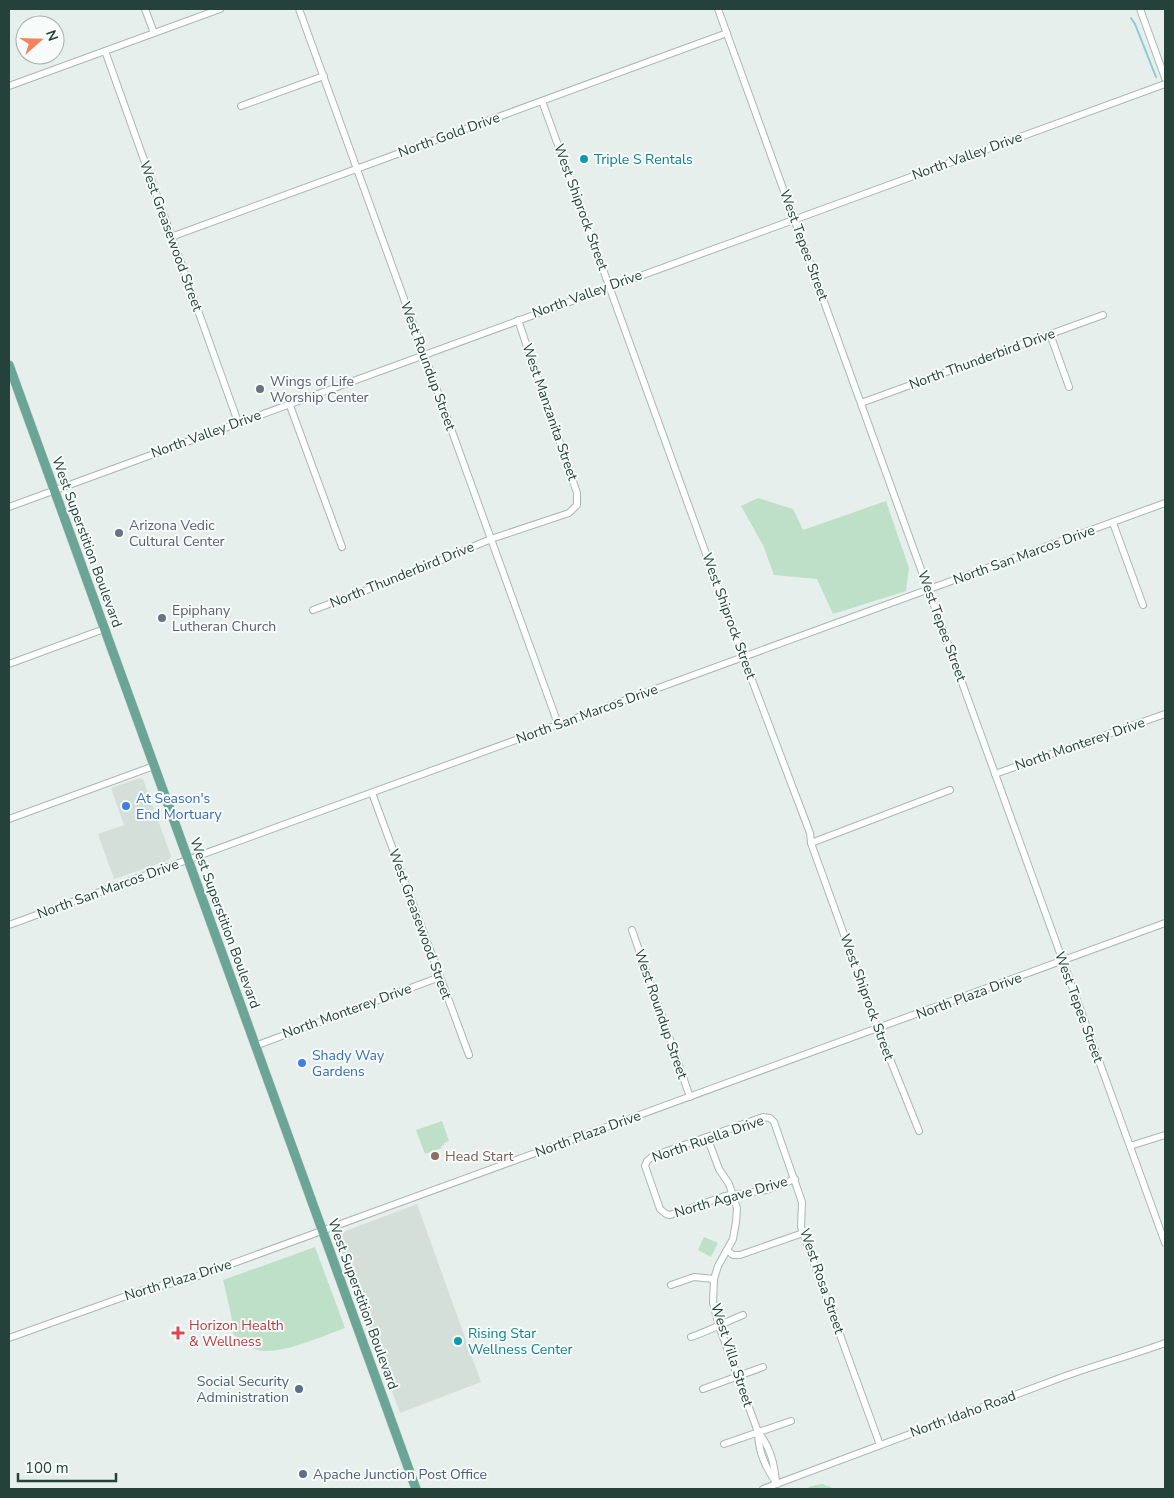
<svg xmlns="http://www.w3.org/2000/svg" width="1174" height="1498" font-family="'Nunito Sans',sans-serif">
<style>
.built{fill:#d4dfda}
.green{fill:#bfe0c8}
.lines{fill:none;stroke-linecap:round;stroke-linejoin:round}
.stream{stroke:#8ec9d4;stroke-width:2}
.minor-casing{stroke:#a8b8b2;stroke-width:8}
.major-casing{stroke:#c2cac8;stroke-width:10}
.minor{stroke:#fff;stroke-width:6}
.major{stroke:#6aa596;stroke-width:9}
.culture-dot{fill:#0f9aa8;stroke:#f7fbf9;stroke-width:2}
.worship-dot{fill:#6b7280;stroke:#f7fbf9;stroke-width:2}
.shop-dot{fill:#3f7fe0;stroke:#f7fbf9;stroke-width:2}
.education-dot{fill:#8d6e63;stroke:#f7fbf9;stroke-width:2}
.health-dot{fill:#e0444e;stroke:#f7fbf9;stroke-width:2}
.service-dot{fill:#5c6f8a;stroke:#f7fbf9;stroke-width:2}
.labels{text-anchor:middle;dominant-baseline:central;stroke-width:4;stroke-linejoin:round;paint-order:stroke}
.street-label{font-size:14px;fill:#24423a;stroke:#f7fbf9}
.culture-label{font-size:14px;fill:#0d838f;stroke:#f7fbf9;text-anchor:start}
.worship-label{font-size:14px;fill:#5b616d;stroke:#f7fbf9;text-anchor:start}
.shop-label{font-size:14px;fill:#366cbe;stroke:#f7fbf9;text-anchor:start}
.education-label{font-size:14px;fill:#785e54;stroke:#f7fbf9;text-anchor:start}
.health-label{font-size:14px;fill:#be3a42;stroke:#f7fbf9;text-anchor:start}
.service-label{font-size:14px;fill:#4e5e75;stroke:#f7fbf9;text-anchor:end}
</style>
<rect width="100%" height="100%" fill="#e6efeb"/>
<!-- built -->
<g class="built">
<polygon points="140,778 143,779 171,856 169,860 114,879 98,834 124,825 111,788"/>
<polygon points="417,1204 481,1382 400,1413 337,1240 340,1233"/>
</g>
<!-- green -->
<g class="green">
<polygon points="758,498 793,509 803,530 886,501 909,568 906,591 833,614 817,579 774,575 763,545 741,506"/>
<polygon points="442,1121 449,1141 444,1143 444,1145 441,1146 442,1148 425,1154 416,1130"/>
<polygon points="704,1237 718,1243 711,1257 698,1250"/>
<path d="M315,1247L345,1328C325,1335 275,1358 255,1349C247,1346 240,1339 233,1334L231,1314L223,1280Z"/>
<polygon points="822,1484 831,1487 832,1489 806,1489 811,1486"/>
</g>
<g class="lines">
<!-- stream -->
<polyline class="stream" points="1131,18 1135,24 1156,77"/>
<defs>
<g id="minor">
<polyline points="145,9 154,33"/>
<polyline points="299,9 558,724"/>
<polyline points="718,9 1165,1243"/>
<polyline points="1140,9 1165,78"/>
<polyline points="105,51 238,422"/>
<polyline points="9,86 220,9"/>
<polyline points="542,101 747,667 810,833 811,843 878,1029 919,1131"/>
<polyline points="241,106 324,76"/>
<polyline points="171,237 727,33"/>
<polyline points="1050,334 1069,387"/>
<polyline points="289,403 342,547"/>
<polyline points="861,403 1103,315"/>
<polyline points="9,507 1165,84"/>
<polyline points="1113,523 1143,605"/>
<polyline points="313,610 399,578 491,539 569,513 577,505 577,493 518,320"/>
<polyline points="9,664 104,629"/>
<polyline points="995,774 1165,714"/>
<polyline points="372,793 469,1055"/>
<polyline points="9,819 154,766"/>
<polyline points="811,843 950,790"/>
<polyline points="9,925 1165,503"/>
<polyline points="632,930 690,1097"/>
<polyline points="255,1046 440,977"/>
<path d="M707,1137L719,1169L729,1184L737,1208L736,1222L733,1239L718,1266L714,1279L713,1303L719,1326L758,1432C758,1452 766,1468 777,1484"/>
<polyline points="1130,1146 1165,1135"/>
<polyline points="795,1179 766,1190 725,1196 670,1215 666,1214 660,1209 645,1166 647,1161 653,1156 763,1117 770,1118 774,1122 802,1202 801,1227 803,1233 880,1445"/>
<polyline points="727,1250 733,1255 740,1255 803,1233"/>
<polyline points="671,1285 694,1277 714,1279"/>
<path d="M691,1337C709,1331 725,1322 743,1315"/>
<polyline points="9,1338 143,1290 190,1279 1165,923"/>
<polyline points="703,1389 763,1367"/>
<path d="M758,1432C770,1447 774,1462 776,1481"/>
<polyline points="724,1444 791,1421"/>
<path d="M763,1489L1060,1378C1095,1365 1130,1356 1165,1343"/>
</g>
<polyline id="major" points="9,365 416,1489"/>
</defs>
<!-- minor casing -->
<use href="#minor" class="minor-casing"/>
<!-- major casing -->
<use href="#major" class="major-casing"/>
<!-- minor -->
<use href="#minor" class="minor"/>
<!-- major -->
<use href="#major" class="major"/>
</g>
<!-- markers -->
<g class="culture-dot">
<circle cx="584" cy="159" r="5"/>
<circle cx="458" cy="1341" r="5"/>
</g>
<g class="worship-dot">
<circle cx="260" cy="389" r="5"/>
<circle cx="119" cy="533" r="5"/>
<circle cx="162" cy="618" r="5"/>
</g>
<g class="shop-dot">
<circle cx="126" cy="806" r="5"/>
<circle cx="302" cy="1063" r="5"/>
</g>
<circle class="education-dot" cx="435" cy="1156" r="5"/>
<path class="health-dot" d="M175.5 1325.5h5v5h5v5h-5v5h-5v-5h-5v-5h5z"/>
<g class="service-dot">
<circle cx="299" cy="1389" r="5"/>
<circle cx="303" cy="1474" r="5"/>
</g>
<g class="labels">
<!-- street labels -->
<g class="street-label">
<text transform="translate(449 135) rotate(-20)">North Gold Drive</text>
<text transform="translate(967 156) rotate(-20)">North Valley Drive</text>
<text transform="translate(581 207) rotate(70)">West Shiprock Street</text>
<text transform="translate(171 236) rotate(70)">West Greasewood Street</text>
<text transform="translate(804 245) rotate(70)">West Tepee Street</text>
<text transform="translate(587 294) rotate(-20)">North Valley Drive</text>
<text transform="translate(982 359) rotate(-20)">North Thunderbird Drive</text>
<text transform="translate(428 366) rotate(70)">West Roundup Street</text>
<text transform="translate(550 412) rotate(71)">West Manzanita Street</text>
<text transform="translate(206 434) rotate(-20)">North Valley Drive</text>
<text transform="translate(87 542) rotate(70)">West Superstition Boulevard</text>
<text transform="translate(1024 555) rotate(-20)">North San Marcos Drive</text>
<text transform="translate(402 575) rotate(-22)">North Thunderbird Drive</text>
<text transform="translate(729 616) rotate(70)">West Shiprock Street</text>
<text transform="translate(942 626) rotate(70)">West Tepee Street</text>
<text transform="translate(587 714) rotate(-20)">North San Marcos Drive</text>
<text transform="translate(1080 744) rotate(-19)">North Monterey Drive</text>
<text transform="translate(108 889) rotate(-20)">North San Marcos Drive</text>
<text transform="translate(225 923) rotate(70)">West Superstition Boulevard</text>
<text transform="translate(420 924) rotate(70)">West Greasewood Street</text>
<text transform="translate(969 996) rotate(-20)">North Plaza Drive</text>
<text transform="translate(867 997) rotate(70)">West Shiprock Street</text>
<text transform="translate(1079 1007) rotate(70)">West Tepee Street</text>
<text transform="translate(347 1011) rotate(-20)">North Monterey Drive</text>
<text transform="translate(661 1014) rotate(71)">West Roundup Street</text>
<text transform="translate(588 1134) rotate(-20)">North Plaza Drive</text>
<text transform="translate(708 1139) rotate(-19)">North Ruella Drive</text>
<text transform="translate(731 1197) rotate(-16)">North Agave Drive</text>
<text transform="translate(178 1280) rotate(-17)">North Plaza Drive</text>
<text transform="translate(822 1281) rotate(71)">West Rosa Street</text>
<text transform="translate(363 1304) rotate(70)">West Superstition Boulevard</text>
<text transform="translate(732 1355) rotate(72)">West Villa Street</text>
<text transform="translate(963 1414) rotate(-20)">North Idaho Road</text>
</g>
<!-- culture labels -->
<g class="culture-label">
<text x="594" y="159">Triple S Rentals</text>
<text x="468" y="1333">Rising Star<tspan x="468" dy="16">Wellness Center</tspan></text>
</g>
<!-- worship labels -->
<g class="worship-label">
<text x="270" y="381">Wings of Life<tspan x="270" dy="16">Worship Center</tspan></text>
<text x="129" y="525">Arizona Vedic<tspan x="129" dy="16">Cultural Center</tspan></text>
<text x="172" y="610">Epiphany<tspan x="172" dy="16">Lutheran Church</tspan></text>
</g>
<!-- shop labels -->
<g class="shop-label">
<text x="136" y="798">At Season's<tspan x="136" dy="16">End Mortuary</tspan></text>
<text x="312" y="1055">Shady Way<tspan x="312" dy="16">Gardens</tspan></text>
</g>
<!-- education labels -->
<g class="education-label">
<text x="445" y="1156">Head Start</text>
</g>
<!-- health labels -->
<g class="health-label">
<text x="189" y="1325">Horizon Health<tspan x="189" dy="16">&amp; Wellness</tspan></text>
</g>
<!-- service labels -->
<g class="service-label">
<text x="289" y="1381">Social Security<tspan x="289" dy="16">Administration</tspan></text>
<text x="313" y="1474" text-anchor="start">Apache Junction Post Office</text>
</g>
</g>
<!-- border -->
<rect width="1174" height="1498" fill="none" stroke="#24423a" stroke-width="20"/>
<!-- north arrow -->
<g transform="translate(40 40) rotate(70)"><circle r="24" fill="#f7fbf9" stroke="#a3b1ad"/>
<path d="M0-4L9 19L0 12L-9 19Z" fill="#f4845f"/>
<text y="-8" font-size="14" font-weight="bold" text-anchor="middle" fill="#24423a">N</text>
</g>
<!-- scale -->
<path d="M18 1473v8h98v-8" fill="none" stroke="#24423a" stroke-width="2.5"/>
<text x="25" y="1473" font-size="15" fill="#24423a" stroke="#f7fbf9" stroke-width="4" paint-order="stroke">100 m</text>
</svg>
